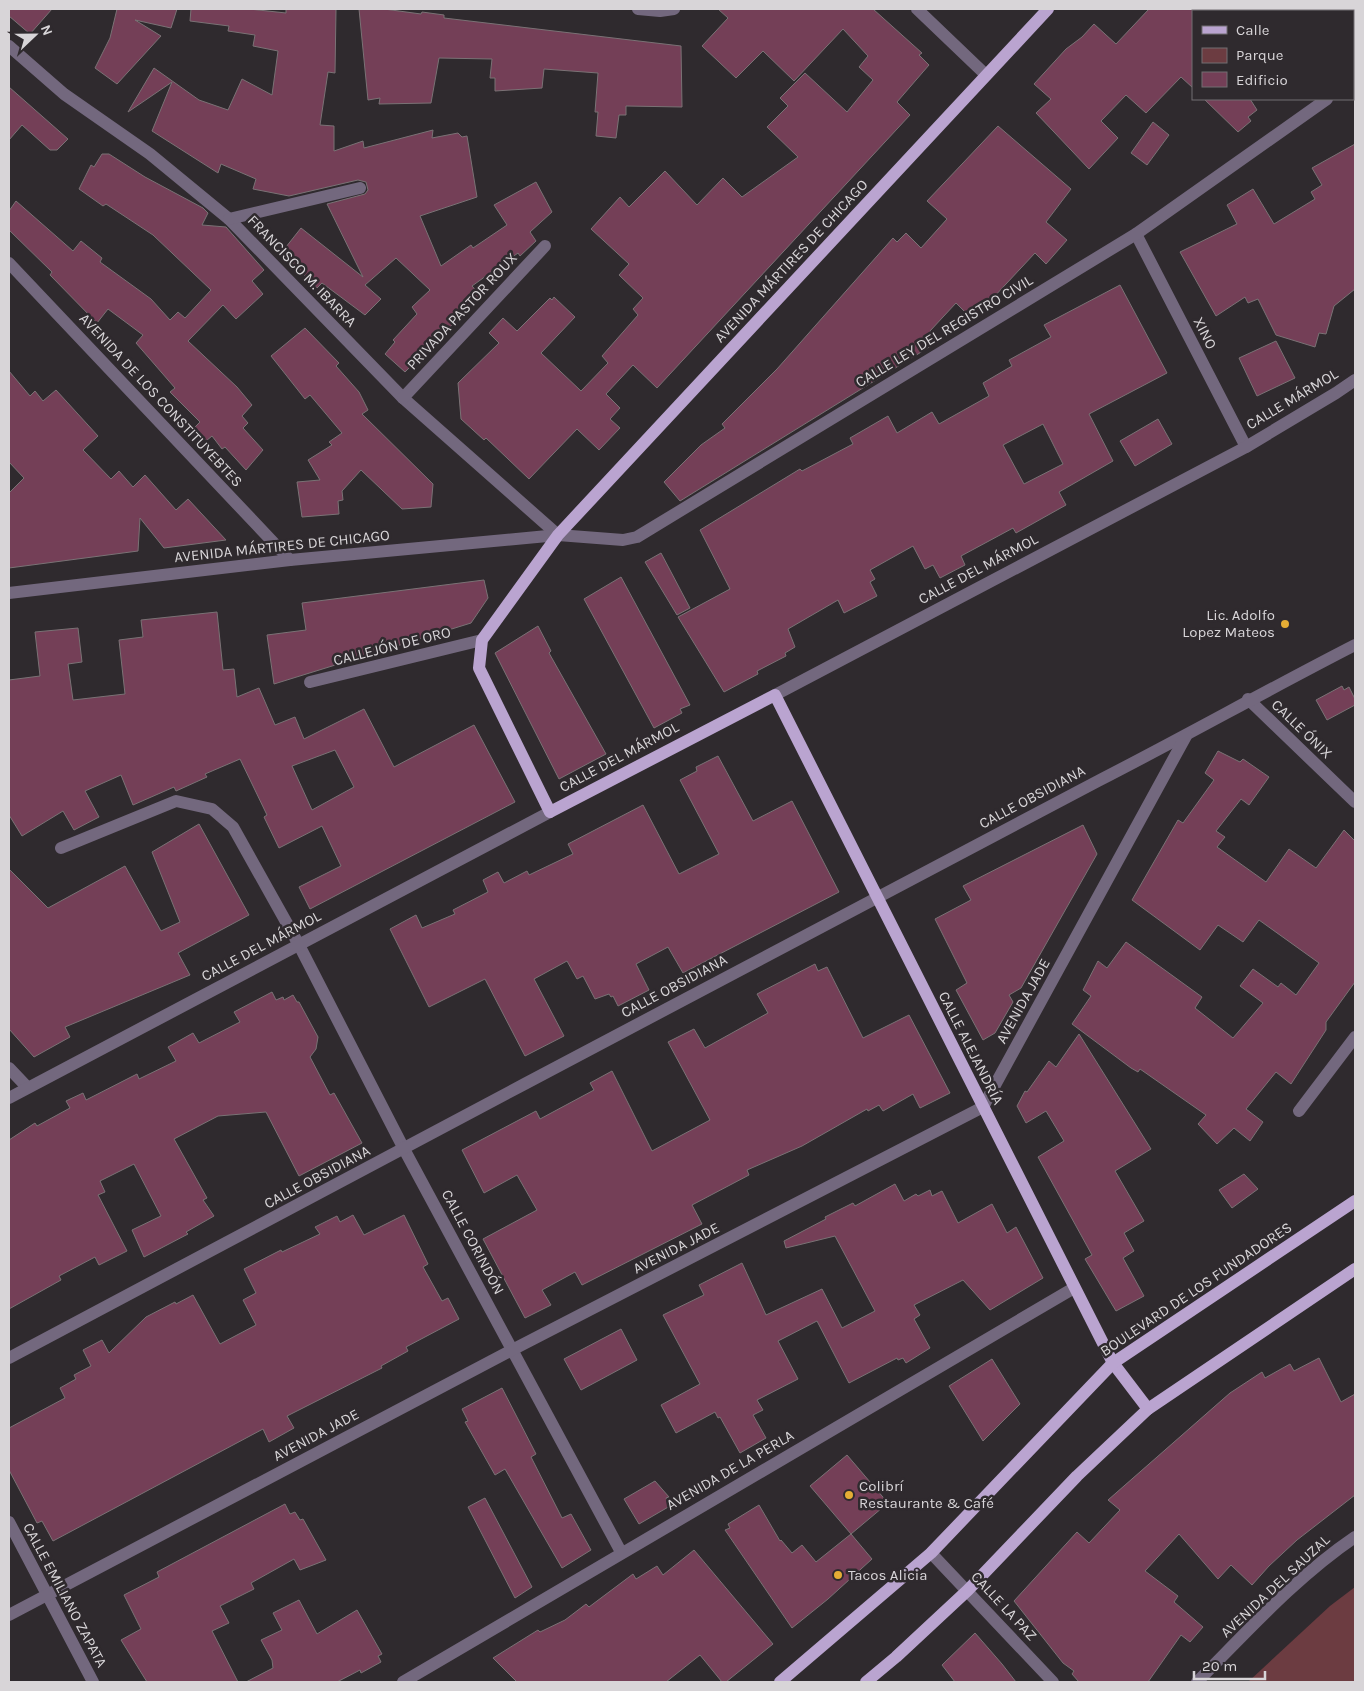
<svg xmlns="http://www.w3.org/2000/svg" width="1364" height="1691" font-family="Karla,sans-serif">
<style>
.green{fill:#6c3c41}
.building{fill:#743f57;stroke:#7a7275;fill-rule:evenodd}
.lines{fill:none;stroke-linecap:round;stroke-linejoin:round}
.minor{stroke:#73687e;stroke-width:12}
.major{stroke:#baa4d0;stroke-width:12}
.poi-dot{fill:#e5ad35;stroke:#2f2a2e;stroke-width:2}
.labels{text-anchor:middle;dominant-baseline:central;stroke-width:5;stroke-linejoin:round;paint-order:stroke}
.street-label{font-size:15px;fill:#d8d5d8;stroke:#2f2a2e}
.poi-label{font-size:15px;fill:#d8d5d8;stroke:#2f2a2e;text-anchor:start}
</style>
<rect width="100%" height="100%" fill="#2f2a2e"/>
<!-- green -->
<polygon class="green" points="1355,1587 1355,1682 1248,1682 1330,1606"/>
<!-- building -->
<g class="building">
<polygon points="9,9 52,9 30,34 9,16"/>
<polygon points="117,9 177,9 171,28 135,20 161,36 117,84 95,68 110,38"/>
<polygon points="191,9 249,9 286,13 286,9 336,9 335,73 328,72 320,125 334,126 334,151 363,141 364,148 433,130 432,138 458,133 462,137 467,136 477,197 420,216 441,266 471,245 473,248 507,225 494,205 536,182 552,212 530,232 536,241 520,256 518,253 472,286 480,295 480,297 405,372 385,354 395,342 393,340 417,314 412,307 430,290 396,258 365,285 381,299 365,315 322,283 317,288 282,252 301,228 363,277 327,204 365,194 368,190 366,182 358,180 289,196 253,189 256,179 221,164 218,173 152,131 172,82 128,112 154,68 199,100 228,110 242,79 272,95 278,51 253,46 255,35 228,31 229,26 190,21"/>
<polygon points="359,9 384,9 421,14 422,12 444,15 444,18 681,46 682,107 626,106 626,115 619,115 616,138 596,136 598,112 595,112 598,73 544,69 542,88 495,91 495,78 490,78 492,59 439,58 431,103 379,104 380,98 368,100"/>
<polygon points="718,9 873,9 922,53 919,55 929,65 897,102 910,115 657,388 633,365 606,394 620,408 610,419 620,428 599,450 577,429 529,479 486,438 484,440 461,419 458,383 499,343 489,333 503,318 517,331 550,298 552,300 554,297 575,317 541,353 581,391 608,363 602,356 638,315 633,309 643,298 619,275 629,264 591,229 620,197 629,207 665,171 697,205 723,178 742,197 798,157 767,127 788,106 780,98 805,73 847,112 873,80 859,67 868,56 843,29 794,81 763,51 736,78 702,46 728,18"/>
<polygon points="1149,9 1193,9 1193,88 1181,77 1146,113 1126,95 1101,121 1118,138 1089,169 1036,113 1051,99 1034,84 1066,49 1082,37 1094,24 1116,44"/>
<polygon points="9,87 68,139 57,150 50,150 22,125 9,140"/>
<polygon points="1204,99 1250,99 1257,110 1248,117 1251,121 1238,132"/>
<polygon points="1153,122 1169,135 1147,165 1131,153"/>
<polygon points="998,126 1071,189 1046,222 1067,240 1046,264 1035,253 992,299 994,301 971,318 956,303 930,331 939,341 680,501 664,482 701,445 725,428 722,424 777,369 893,238 897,242 906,233 921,248 947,219 927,201"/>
<polygon points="1355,144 1355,289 1334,306 1326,334 1319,333 1315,347 1276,335 1258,299 1248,303 1245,297 1216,316 1180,252 1237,224 1227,205 1253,189 1274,224 1315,199 1311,192 1322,185 1312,168"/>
<polygon points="102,154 109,154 145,177 203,208 208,213 202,225 226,227 264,270 252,281 263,294 236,319 223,305 188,341 237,387 252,405 242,416 248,423 243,428 263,450 246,470 225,447 222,449 212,436 206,441 195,427 200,422 170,392 175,388 136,343 143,335 108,309 97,323 50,275 52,272 9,230 9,211 16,201 73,251 81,241 102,258 100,262 151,299 170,320 178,312 185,318 211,290 153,235 106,204 103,206 79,189 91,165 94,167"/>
<path d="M1120,285L1167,373L1089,414L1113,461L1059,492L1066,505L1016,533L1013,528L961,556L965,565L940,578L933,565L925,569L913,546L870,570L875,579L870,582L877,596L844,613L838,600L788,629L795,647L785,653L786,656L757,671L758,674L724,692L678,617L730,589L700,530L800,469L802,471L853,444L850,438L888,416L897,433L932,412L939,424L989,396L983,383L1012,366L1009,360L1051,337L1044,325ZM1043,424L1063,464L1024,484L1003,445Z"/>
<polygon points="305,328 339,363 336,366 359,392 368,410 362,414 433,484 431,507 402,509 361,470 342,491 343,500 338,501 339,514 302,517 297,482 320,480 308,460 332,445 329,442 342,433 310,395 305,399 271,356"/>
<polygon points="1276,341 1295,378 1257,396 1239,358"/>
<polygon points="9,371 30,396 35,391 43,401 56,390 98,436 83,450 111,479 119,471 133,487 145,475 176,510 188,499 226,540 164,548 140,518 138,551 9,568 9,493 24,478 9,462"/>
<polygon points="1158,419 1172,444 1135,466 1120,441"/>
<polygon points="661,553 690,608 677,615 645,562"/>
<polygon points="621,577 690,705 680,709 682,713 654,728 584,599"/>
<polygon points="484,580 488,598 471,623 274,684 267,635 306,630 302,603"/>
<path d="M217,612L223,670L234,669L237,697L259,688L275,725L295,717L304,739L364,709L394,767L474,725L515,802L310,909L299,887L341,866L322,826L279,848L264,817L267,815L240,759L205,774L207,777L176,791L174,787L133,805L121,775L85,791L99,817L74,830L63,811L22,836L9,815V680L40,676L35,632L78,628L82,662L68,664L73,700L125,694L119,640L143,637L141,620ZM335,750L354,787L312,810L292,766Z"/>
<polygon points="538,626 551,651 549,653 606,754 559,779 495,653"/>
<polygon points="1342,686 1344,690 1349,687 1355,699 1355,705 1327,720 1316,700"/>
<polygon points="1218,751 1240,762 1243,759 1269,777 1249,805 1241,799 1216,831 1225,837 1217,847 1266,882 1289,849 1316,868 1344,830 1355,841 1355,982 1326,1022 1326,1030 1291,1084 1276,1072 1246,1109 1263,1122 1250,1141 1234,1128 1217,1144 1198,1124 1206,1115 1140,1069 1138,1072 1131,1068 1072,1024 1091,996 1083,990 1098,961 1107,968 1126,942 1202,997 1195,1008 1233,1038 1263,1003 1240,986 1253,969 1278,987 1281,983 1296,995 1319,963 1259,920 1243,942 1218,925 1200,950 1132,900 1178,820 1183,823 1214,780 1205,773"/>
<polygon points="718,756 753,821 792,801 839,892 683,973 668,947 636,964 649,990 618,1006 613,996 611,997 609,994 595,999 583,976 577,979 567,961 534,979 564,1036 525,1056 485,979 429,1007 390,929 416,915 422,928 455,914 453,910 488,892 483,880 498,872 504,883 527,871 529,875 573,854 568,844 643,805 679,874 719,854 680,780 697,771 696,767"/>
<polygon points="199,824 249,915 178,953 190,975 65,1027 70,1037 34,1057 9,1029 9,869 48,908 125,866 161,931 180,922 152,852"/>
<polygon points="1083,825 1097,854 1021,988 1009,995 1013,1002 995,1033 983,1040 956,990 967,983 935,919 971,900 963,886"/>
<polygon points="815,964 818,971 827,967 863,1038 909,1015 950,1093 920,1108 913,1094 883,1111 879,1105 868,1111 867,1109 802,1146 747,1170 749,1175 692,1205 702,1224 582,1285 575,1272 542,1290 551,1305 525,1318 483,1239 537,1210 517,1175 484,1193 462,1150 536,1111 540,1119 594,1090 590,1083 612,1071 652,1151 710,1120 668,1042 694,1029 705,1048 768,1013 757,994"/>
<polygon points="272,992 276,1000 283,997 284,1000 293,995 297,1002 299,1002 318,1037 316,1049 310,1057 330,1095 334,1093 362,1143 299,1176 266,1112 218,1116 174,1139 207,1198 203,1200 214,1216 186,1232 188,1234 144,1257 132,1230 161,1216 134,1164 100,1181 105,1192 98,1195 127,1251 99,1265 95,1257 59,1276 61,1280 9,1309 9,1140 35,1123 37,1126 70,1108 66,1101 83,1093 86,1100 137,1074 139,1079 176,1061 168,1047 193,1033 199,1043 240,1022 234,1012"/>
<polygon points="1079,1034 1151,1149 1115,1171 1144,1221 1124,1233 1134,1251 1123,1258 1144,1296 1116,1311 1085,1259 1092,1255 1038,1157 1064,1141 1046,1111 1026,1123 1017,1106 1025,1091 1027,1092 1049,1061 1056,1067"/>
<polygon points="1244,1174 1258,1189 1232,1208 1219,1190"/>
<polygon points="895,1184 904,1201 916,1194 918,1196 930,1190 932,1196 942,1191 958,1223 992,1204 1007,1233 1016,1227 1043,1278 990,1310 963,1280 914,1305 920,1315 914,1319 930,1348 906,1363 903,1358 898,1360 897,1358 849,1383 817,1321 778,1341 798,1379 757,1400 763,1410 753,1415 766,1438 740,1453 720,1417 718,1418 715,1412 676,1433 661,1405 700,1384 663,1315 704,1295 699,1285 742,1263 766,1315 822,1289 842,1328 875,1311 835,1236 786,1248 784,1241 826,1219 825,1217 853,1203 855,1206"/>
<polygon points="353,1215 364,1235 404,1215 428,1264 423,1267 442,1301 448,1298 459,1319 406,1347 408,1351 381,1366 382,1368 287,1416 294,1428 269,1442 263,1429 53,1541 42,1521 37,1523 9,1470 9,1428 65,1398 60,1388 76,1379 74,1375 91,1366 83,1350 102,1340 109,1353 146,1317 175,1302 176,1304 193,1295 220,1344 256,1325 243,1300 256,1293 244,1269 281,1250 282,1252 320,1234 315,1227 337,1216 340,1222"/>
<polygon points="621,1329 637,1360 581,1390 564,1359"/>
<polygon points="1319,1358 1341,1402 1355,1394 1355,1495 1297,1540 1269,1566 1252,1585 1231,1565 1218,1579 1179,1534 1145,1571 1178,1596 1174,1602 1203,1627 1190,1642 1181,1635 1148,1682 1079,1682 1072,1674 1074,1671 1063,1663 1014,1601 1077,1532 1089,1543 1120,1510 1108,1500 1230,1393 1262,1372 1265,1378 1290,1364 1294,1371"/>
<polygon points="992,1359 1020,1404 983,1441 949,1386"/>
<polygon points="502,1388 536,1454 531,1457 562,1518 571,1514 591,1550 562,1568 505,1469 495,1475 465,1422 468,1421 462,1409"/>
<polygon points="847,1455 888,1503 851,1534 810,1486"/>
<polygon points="655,1481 669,1497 666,1498 670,1506 639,1524 624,1499"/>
<polygon points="485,1498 532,1587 515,1598 468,1507"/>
<polygon points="285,1504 290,1514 295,1512 300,1520 303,1519 326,1560 300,1570 294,1559 251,1583 254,1589 220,1606 229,1623 212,1631 238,1682 147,1682 121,1640 141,1629 124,1595 159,1577 157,1572"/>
<polygon points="759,1505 780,1541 781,1540 792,1553 802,1545 816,1562 851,1534 872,1559 828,1599 792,1628 725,1530 730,1528 728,1524"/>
<polygon points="694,1550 773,1644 726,1682 722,1682 700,1655 666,1682 517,1682 493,1658 538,1630 540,1632 565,1620 586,1604 589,1607 633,1574 636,1579 657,1566 663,1575"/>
<polygon points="299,1600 317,1634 357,1610 382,1654 378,1656 381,1662 361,1673 360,1670 337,1682 246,1682 273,1668 272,1660 261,1640 282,1630 273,1613"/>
<polygon points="975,1633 1002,1664 1016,1682 955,1682 942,1665"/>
</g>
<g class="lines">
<!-- minor -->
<g class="minor">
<polyline points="638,9 660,11 674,9"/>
<polyline points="917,9 986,75"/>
<polyline points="9,46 64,94 150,154 229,219 403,398 558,535"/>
<polyline points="1353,80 1355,78"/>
<polyline points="229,219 360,188"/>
<polyline points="1136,234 1246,447"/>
<polyline points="9,263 290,560"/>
<polyline points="403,398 545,246"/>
<polyline points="9,593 290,560 558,535 623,540 637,537 1136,234 1327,99"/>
<polyline points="310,682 482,640"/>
<polyline points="775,695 1246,447 1336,393 1355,380"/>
<polyline points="1248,699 1355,802"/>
<polyline points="61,848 176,801 212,809 233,827 299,945 404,1149 621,1552"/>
<polyline points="9,1068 27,1087"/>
<polyline points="9,1098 550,812"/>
<polyline points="1299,1111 1355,1037"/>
<path d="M9,1358C372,1166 734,971 1098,781C1184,737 1269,689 1355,645"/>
<polyline points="9,1522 93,1682"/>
<polyline points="931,1553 1053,1682"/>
<polyline points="9,1615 512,1350 983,1107 1186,736"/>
<polyline points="403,1682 1074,1288"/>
<path d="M1197,1682C1247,1632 1296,1577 1355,1537"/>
</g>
<!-- major -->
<g class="major">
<polyline points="1048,9 558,535 482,640 479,668 550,812 775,695 1113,1363 1148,1409"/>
<polyline points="780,1682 931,1553 1113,1363 1355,1201"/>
<polyline points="866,1682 896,1657 968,1590 1077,1476 1148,1409 1355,1269"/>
</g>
</g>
<!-- markers -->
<g class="poi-dot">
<circle cx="1285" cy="624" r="5"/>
<circle cx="849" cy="1495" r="5"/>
<circle cx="838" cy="1575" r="5"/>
</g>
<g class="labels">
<!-- street labels -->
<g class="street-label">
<text transform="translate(791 261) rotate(-47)">AVENIDA MÁRTIRES DE CHICAGO</text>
<text transform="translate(302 271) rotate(46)">FRANCISCO M. IBARRA</text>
<text transform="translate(462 311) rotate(-47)">PRIVADA PASTOR ROUX</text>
<text transform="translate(944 331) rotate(-31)">CALLE LEY DEL REGISTRO CIVIL</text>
<text transform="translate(1205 333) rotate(63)">XINO</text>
<text transform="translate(1292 399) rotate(-31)">CALLE MÁRMOL</text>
<text transform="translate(161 400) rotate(47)">AVENIDA DE LOS CONSTITUYEBTES</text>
<text transform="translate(282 546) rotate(-6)">AVENIDA MÁRTIRES DE CHICAGO</text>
<text transform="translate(978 569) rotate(-28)">CALLE DEL MÁRMOL</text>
<text transform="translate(392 646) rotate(-14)">CALLEJÓN DE ORO</text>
<text transform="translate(1302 729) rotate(44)">CALLE ÓNIX</text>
<text transform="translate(619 757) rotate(-28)">CALLE DEL MÁRMOL</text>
<text transform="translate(1032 797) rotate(-28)">CALLE OBSIDIANA</text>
<text transform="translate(261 946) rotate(-28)">CALLE DEL MÁRMOL</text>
<text transform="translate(674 986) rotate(-28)">CALLE OBSIDIANA</text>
<text transform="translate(1023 1001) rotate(-61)">AVENIDA JADE</text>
<text transform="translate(971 1048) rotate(63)">CALLE ALEJANDRÍA</text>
<text transform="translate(317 1177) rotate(-28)">CALLE OBSIDIANA</text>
<text transform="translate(473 1242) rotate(62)">CALLE CORINDÓN</text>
<text transform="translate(676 1248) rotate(-27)">AVENIDA JADE</text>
<text transform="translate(1196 1289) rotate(-34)">BOULEVARD DE LOS FUNDADORES</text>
<text transform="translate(316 1435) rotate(-28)">AVENIDA JADE</text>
<text transform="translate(730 1470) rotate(-30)">AVENIDA DE LA PERLA</text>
<text transform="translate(1275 1586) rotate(-43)">AVENIDA DEL SAUZAL</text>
<text transform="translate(65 1595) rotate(62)">CALLE EMILIANO ZAPATA</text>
<text transform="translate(1004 1606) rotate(47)">CALLE LA PAZ</text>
</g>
<!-- poi labels -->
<g class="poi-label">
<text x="1275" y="615" text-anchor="end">Lic. Adolfo<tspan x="1275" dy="17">Lopez Mateos</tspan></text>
<text x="859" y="1486">Colibrí<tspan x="859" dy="17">Restaurante &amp; Café</tspan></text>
<text x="848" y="1575">Tacos Alicia</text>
</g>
</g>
<!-- border -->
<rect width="1364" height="1691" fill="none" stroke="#d8d5d8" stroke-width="20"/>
<!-- legend -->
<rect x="1192" y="10" width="162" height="90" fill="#2f2a2e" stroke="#736e72"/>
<rect x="1202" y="26" width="25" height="8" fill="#baa4d0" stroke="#736e72"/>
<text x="1236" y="35" font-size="15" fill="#d8d5d8">Calle</text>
<rect x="1202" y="48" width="25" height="15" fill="#6c3c41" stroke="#736e72"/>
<text x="1236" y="60" font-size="15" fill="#d8d5d8">Parque</text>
<rect x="1202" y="72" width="25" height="15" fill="#743f57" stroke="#736e72"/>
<text x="1236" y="85" font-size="15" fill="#d8d5d8">Edificio</text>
<!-- north arrow -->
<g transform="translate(35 35) rotate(68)" stroke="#2f2a2e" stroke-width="4" paint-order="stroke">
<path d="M0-4L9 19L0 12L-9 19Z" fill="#d8d5d8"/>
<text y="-8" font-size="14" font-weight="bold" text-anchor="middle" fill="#d8d5d8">N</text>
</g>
<!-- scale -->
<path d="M1194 1671v8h71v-8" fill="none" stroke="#d8d5d8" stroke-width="2.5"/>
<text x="1202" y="1671" font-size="15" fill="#d8d5d8" stroke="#2f2a2e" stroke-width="4" paint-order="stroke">20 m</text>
</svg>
